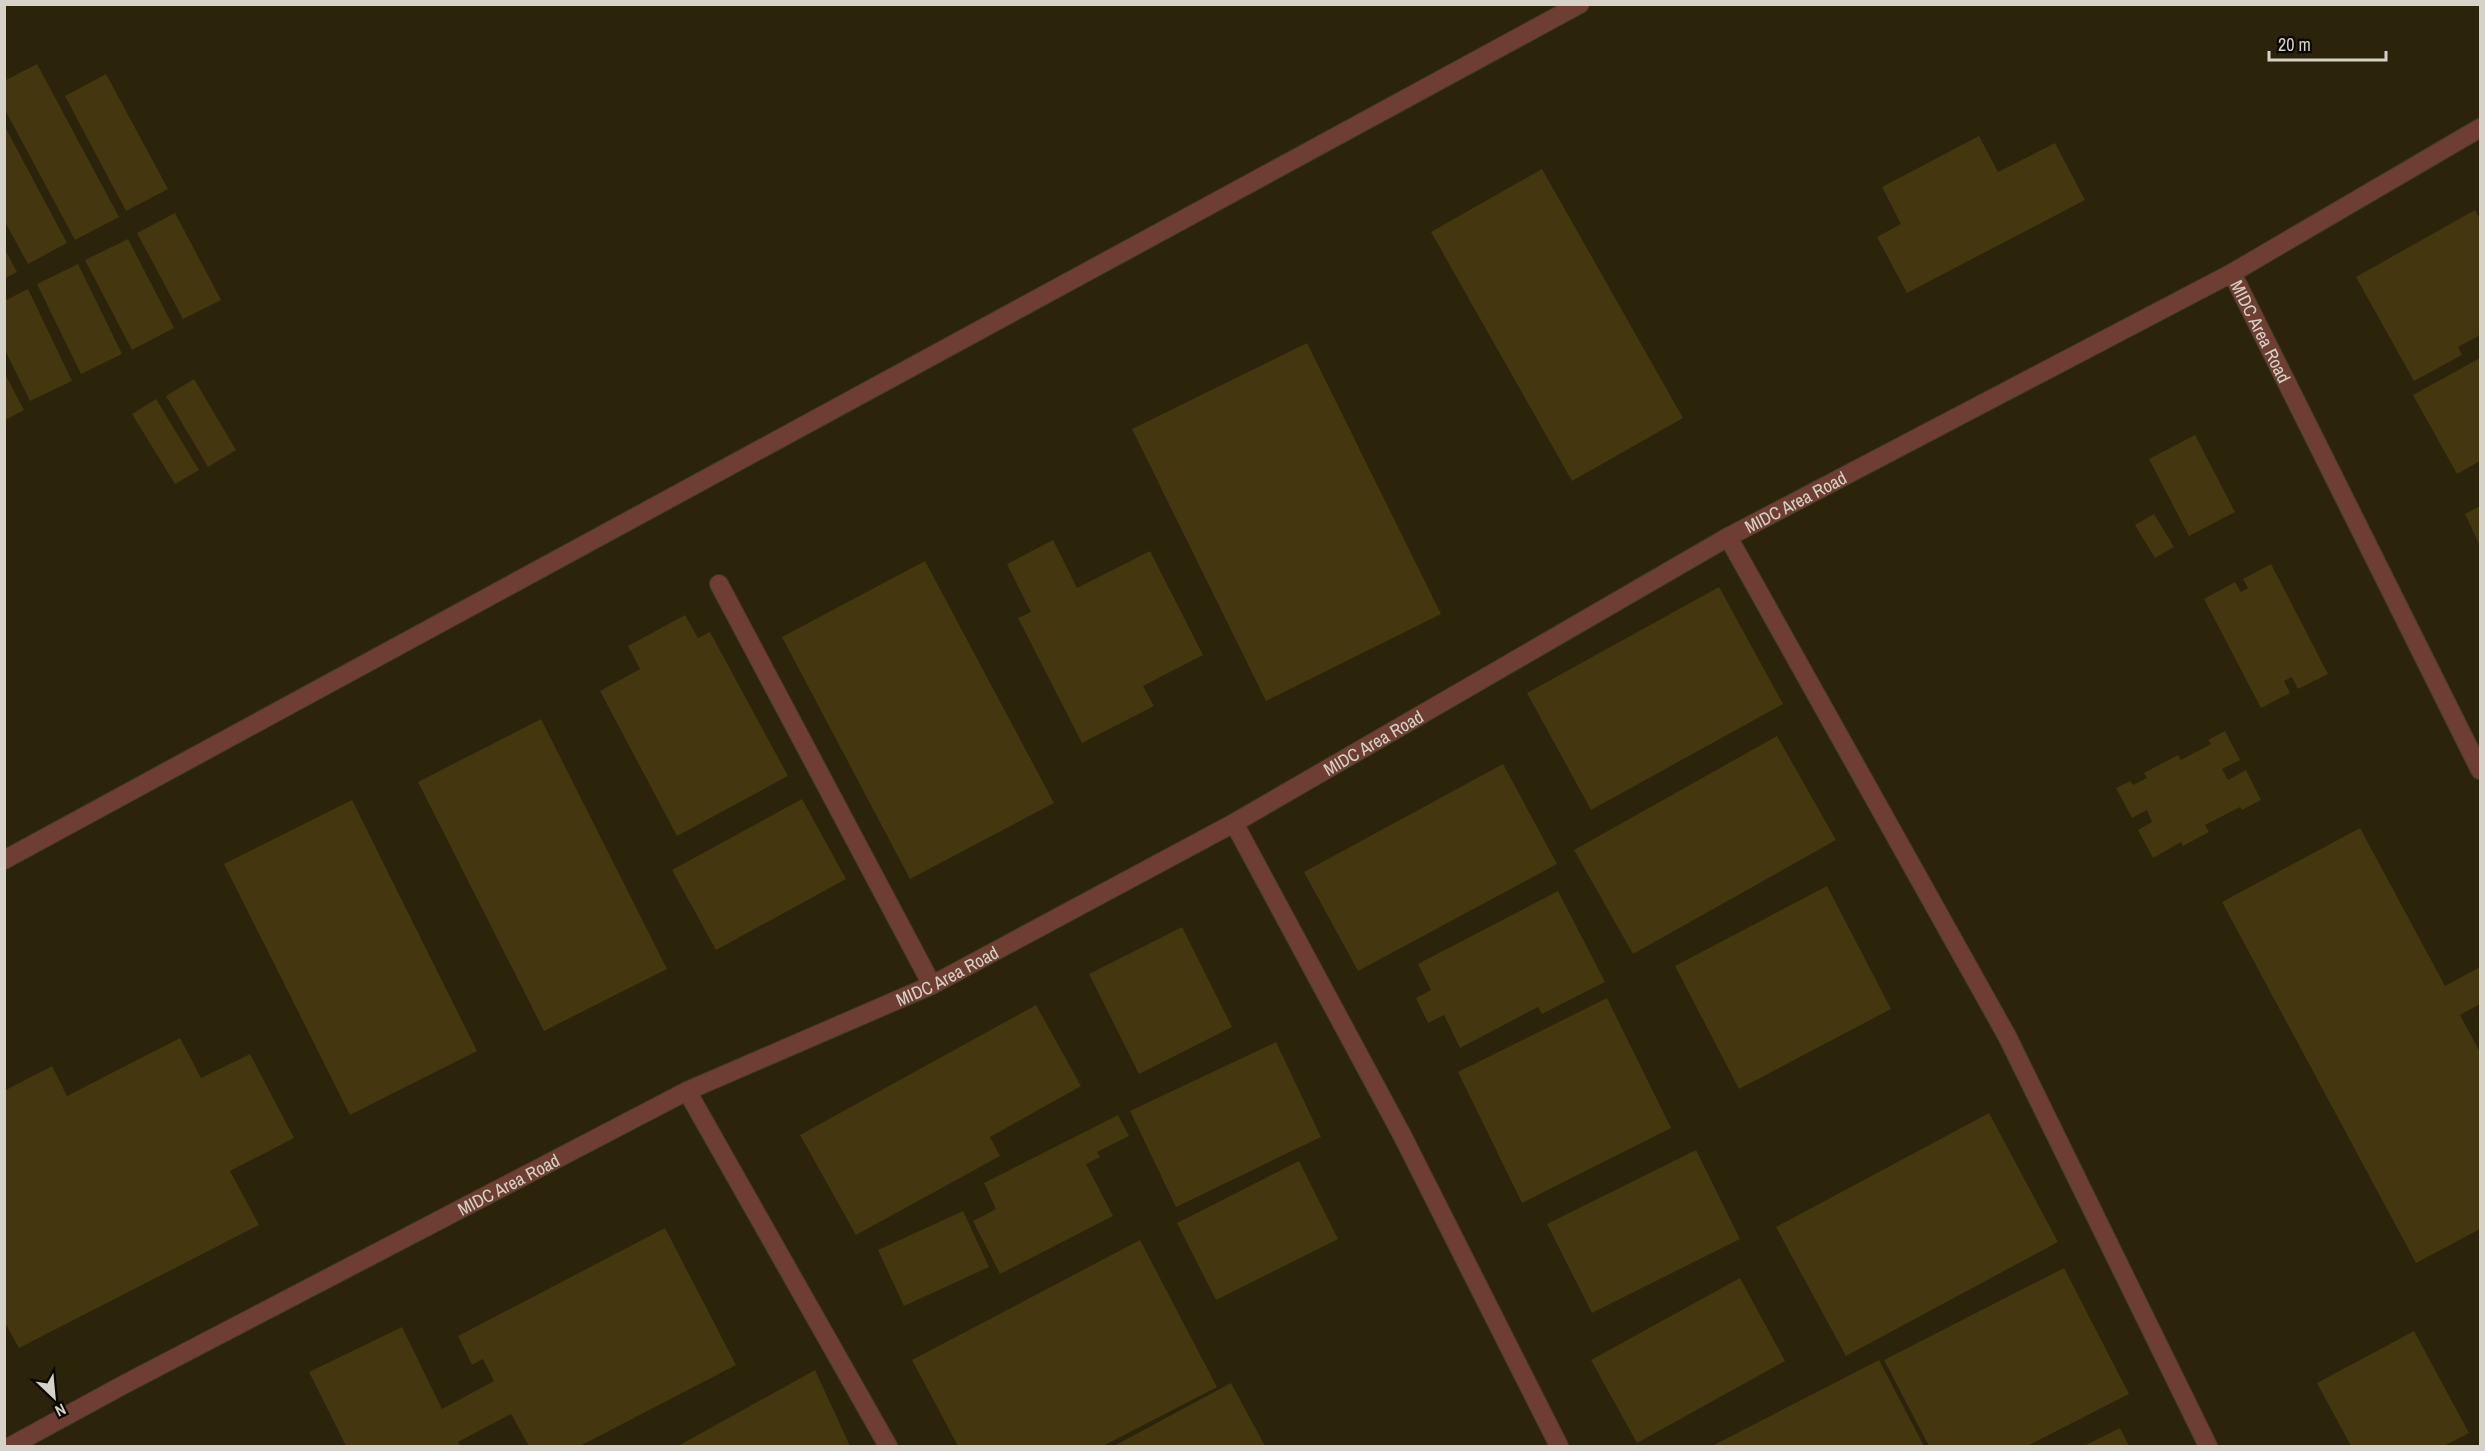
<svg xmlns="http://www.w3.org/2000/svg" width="2485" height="1451" font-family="'Archivo Narrow',sans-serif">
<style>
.built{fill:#2b230a}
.building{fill:#44360f}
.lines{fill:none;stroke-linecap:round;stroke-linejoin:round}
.service-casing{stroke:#3f3929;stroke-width:20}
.minor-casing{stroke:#3f3929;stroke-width:20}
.service{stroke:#6f3e33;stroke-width:18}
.minor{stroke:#6f3e33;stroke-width:18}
.labels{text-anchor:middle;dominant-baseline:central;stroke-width:4.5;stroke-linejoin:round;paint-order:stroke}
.street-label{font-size:18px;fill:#d6d2c7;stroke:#090702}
</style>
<rect width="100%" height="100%" fill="#221c0b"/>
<!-- built -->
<rect class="built" x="5" y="5" width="2475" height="1441"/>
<!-- building -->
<g class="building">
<polygon points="37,64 119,217 75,240 4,108 4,81"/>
<polygon points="106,74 168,189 126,211 65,96"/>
<polygon points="4,125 67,243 28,264 4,220"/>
<polygon points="1979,136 1998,172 2055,143 2085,200 1907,293 1877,237 1901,224 1882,187"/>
<polygon points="1542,169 1683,418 1572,481 1431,232"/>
<polygon points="2475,210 2480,219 2480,335 2458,347 2462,355 2414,381 2356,277"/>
<polygon points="175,213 221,300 183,319 137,233"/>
<polygon points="128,239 174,328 132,350 85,260"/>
<polygon points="4,248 17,272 4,279"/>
<polygon points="78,264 122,354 81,374 37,284"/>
<polygon points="28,289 72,381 30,401 4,348 4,301"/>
<polygon points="1307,343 1441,614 1266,701 1132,429"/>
<polygon points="2480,358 2480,461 2457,474 2413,395"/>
<polygon points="5,374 24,410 5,420"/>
<polygon points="194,379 236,450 208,467 166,396"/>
<polygon points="156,399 199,470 175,484 132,414"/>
<polygon points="2195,435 2235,512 2189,536 2149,459"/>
<polygon points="2480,506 2480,546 2465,514"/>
<polygon points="2154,514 2174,547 2155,558 2135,525"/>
<polygon points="1053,540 1077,588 1150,551 1203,655 1143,686 1154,706 1082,743 1018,618 1031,612 1007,564"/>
<polygon points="925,561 1054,803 910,879 782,637"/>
<polygon points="2271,564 2328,674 2298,689 2292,677 2284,681 2290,693 2261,708 2204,599 2235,582 2241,592 2248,588 2243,579"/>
<polygon points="1719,587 1783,704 1591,810 1527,693"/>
<polygon points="685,615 698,638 710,632 788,776 677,836 600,691 640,669 628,646"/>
<polygon points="541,719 667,969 544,1031 418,782"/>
<polygon points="2225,731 2240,760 2222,769 2228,780 2246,770 2261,800 2242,810 2240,807 2205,825 2209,832 2183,846 2181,842 2153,858 2138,830 2152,822 2147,810 2132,818 2116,788 2130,781 2133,785 2147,778 2144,773 2178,755 2181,760 2211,744 2208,740"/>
<polygon points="1777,736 1836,840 1633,954 1574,850"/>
<polygon points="1503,764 1557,864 1358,971 1304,872"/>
<polygon points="802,799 846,879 716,950 672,870"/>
<polygon points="352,800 477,1051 350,1115 224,864"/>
<polygon points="2360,828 2445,986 2480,967 2480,1004 2460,1015 2480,1052 2480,1229 2416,1263 2222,902"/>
<polygon points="1827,886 1891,1009 1739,1089 1675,966"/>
<polygon points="1558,891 1605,982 1542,1014 1538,1007 1460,1048 1444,1015 1428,1023 1416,998 1431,990 1418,964"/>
<polygon points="1182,927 1232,1027 1139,1074 1089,974"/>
<polygon points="1607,998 1671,1128 1522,1203 1458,1072"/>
<polygon points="1036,1005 1081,1086 990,1137 1000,1156 856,1235 800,1135"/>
<polygon points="180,1038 201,1078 250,1054 294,1138 230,1171 259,1225 19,1348 4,1321 4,1091 52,1066 67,1096"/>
<polygon points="1276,1042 1321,1137 1176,1207 1130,1111"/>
<polygon points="1989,1113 2058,1242 1846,1356 1776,1227"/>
<polygon points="1118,1115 1129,1136 1097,1152 1100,1157 1086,1164 1113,1216 1000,1274 973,1221 996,1209 984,1183"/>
<polygon points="1696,1150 1740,1239 1592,1313 1547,1224"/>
<polygon points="1299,1161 1338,1239 1216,1300 1177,1223"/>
<polygon points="963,1211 989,1267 904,1306 878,1250"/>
<polygon points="665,1228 736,1365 580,1446 529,1446 511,1414 458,1442 460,1446 346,1446 309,1372 402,1327 442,1409 494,1381 483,1359 472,1365 458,1336"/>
<polygon points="1140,1240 1217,1387 1103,1446 958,1446 912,1360"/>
<polygon points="2064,1268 2129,1394 2027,1446 1929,1446 1884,1360"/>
<polygon points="1740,1278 1785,1361 1637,1443 1591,1360"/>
<polygon points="2414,1331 2469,1433 2444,1446 2351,1446 2317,1383"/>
<polygon points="1879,1360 1924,1446 1712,1446"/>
<polygon points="815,1370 850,1446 678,1446"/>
<polygon points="1231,1383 1265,1446 1114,1446"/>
<polygon points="2120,1428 2129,1446 2084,1446"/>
</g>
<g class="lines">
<defs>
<polyline id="service" points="4,860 1580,4"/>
<g id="minor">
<polyline points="2232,273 2480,128"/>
<polyline points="1728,537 2007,1036 2208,1446"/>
<polyline points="719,584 932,985"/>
<polyline points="1234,823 1402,1135 1559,1446"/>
<polyline points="687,1091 888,1446"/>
<path id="s1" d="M11,1446L123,1385L687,1091L932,985L1234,823L1728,537L2232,273L2480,770"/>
</g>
</defs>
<!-- service casing -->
<use href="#service" class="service-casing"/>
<!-- minor casing -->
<use href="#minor" class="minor-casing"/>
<!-- service -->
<use href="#service" class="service"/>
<!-- minor -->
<use href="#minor" class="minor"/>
</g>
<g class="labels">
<!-- street labels -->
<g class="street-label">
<text stroke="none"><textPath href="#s1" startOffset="2578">MIDC Area Road</textPath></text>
<text stroke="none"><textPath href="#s1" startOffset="2020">MIDC Area Road</textPath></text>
<text stroke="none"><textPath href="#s1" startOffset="1534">MIDC Area Road</textPath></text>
<text stroke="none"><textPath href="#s1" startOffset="1048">MIDC Area Road</textPath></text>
<text stroke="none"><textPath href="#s1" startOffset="562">MIDC Area Road</textPath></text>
</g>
</g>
<!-- border -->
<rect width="2485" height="1451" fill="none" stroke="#d6d2c7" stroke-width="12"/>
<!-- north arrow -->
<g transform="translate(54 1397) rotate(154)" stroke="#090702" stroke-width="4.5" paint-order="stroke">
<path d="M0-4.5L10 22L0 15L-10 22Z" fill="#d6d2c7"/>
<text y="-9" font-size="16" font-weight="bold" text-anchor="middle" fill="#d6d2c7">N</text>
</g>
<!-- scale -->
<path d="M2269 51v9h117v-9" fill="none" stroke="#d6d2c7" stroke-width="3"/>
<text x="2278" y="51" font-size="18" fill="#d6d2c7" stroke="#090702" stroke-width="4.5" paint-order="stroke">20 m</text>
</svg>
